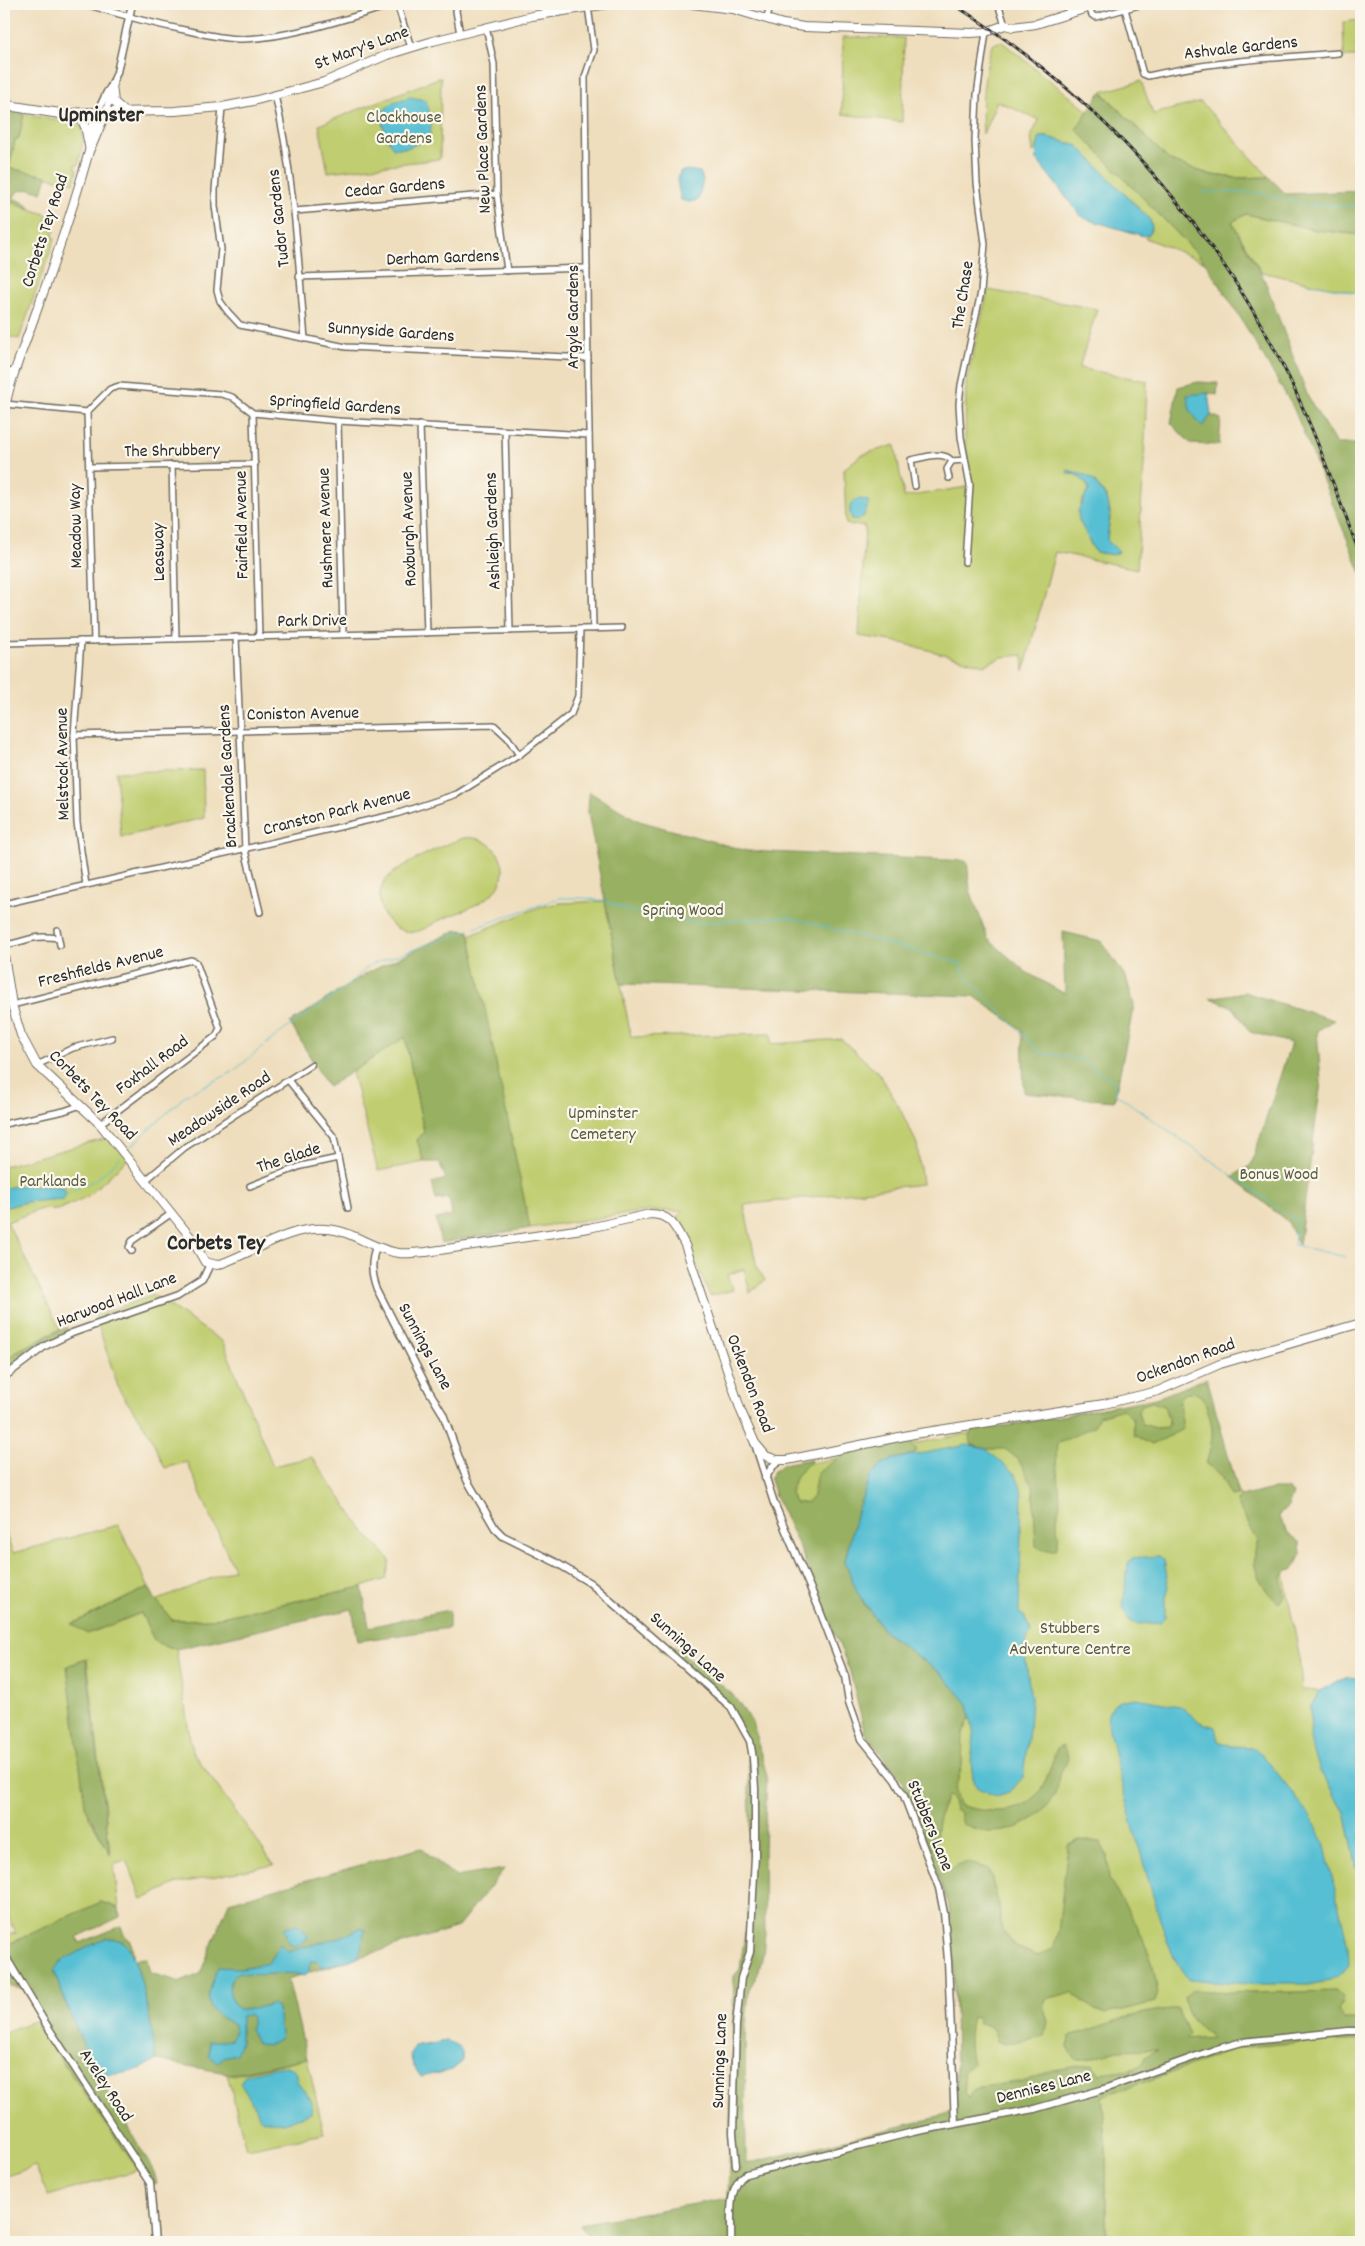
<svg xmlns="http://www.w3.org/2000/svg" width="1365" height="2246" font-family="Dekko,sans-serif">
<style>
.green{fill:#c0cd6f;stroke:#767c4d;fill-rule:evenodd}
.forest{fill:#98b062;stroke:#626e46;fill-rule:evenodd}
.water{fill:#56bfd3;stroke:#40757f}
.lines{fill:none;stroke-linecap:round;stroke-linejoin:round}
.stream{stroke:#56bfd3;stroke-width:1}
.minor-casing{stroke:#706a5e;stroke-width:8}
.tertiary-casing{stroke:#706a5e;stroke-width:9}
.secondary-casing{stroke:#706a5e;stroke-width:10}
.primary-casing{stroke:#706a5e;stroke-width:11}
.minor{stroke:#fff;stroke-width:5}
.tertiary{stroke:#fff;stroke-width:6}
.secondary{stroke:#fff;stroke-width:8}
.primary{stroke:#fff;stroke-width:9}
.rail-casing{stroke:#2b2b2b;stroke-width:3}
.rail{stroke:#fbf7ec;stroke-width:1;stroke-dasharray:4;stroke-linecap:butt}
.labels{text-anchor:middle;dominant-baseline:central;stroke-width:4.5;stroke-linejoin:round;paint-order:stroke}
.street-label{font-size:18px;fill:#2b2b2b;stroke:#fbf7ec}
.park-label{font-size:18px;fill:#585c3f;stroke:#fbf7ec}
.district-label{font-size:22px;font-weight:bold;fill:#2b2b2b;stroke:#fbf7ec}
</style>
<rect width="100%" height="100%" fill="#fbf7ec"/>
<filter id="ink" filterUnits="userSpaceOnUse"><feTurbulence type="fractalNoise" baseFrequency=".02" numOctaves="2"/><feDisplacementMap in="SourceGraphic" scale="10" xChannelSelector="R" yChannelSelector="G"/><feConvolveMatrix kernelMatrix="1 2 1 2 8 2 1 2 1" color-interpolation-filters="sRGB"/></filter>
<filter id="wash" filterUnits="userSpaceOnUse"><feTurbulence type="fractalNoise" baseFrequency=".0096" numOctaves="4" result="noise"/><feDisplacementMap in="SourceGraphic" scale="20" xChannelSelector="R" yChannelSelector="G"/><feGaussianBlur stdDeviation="1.12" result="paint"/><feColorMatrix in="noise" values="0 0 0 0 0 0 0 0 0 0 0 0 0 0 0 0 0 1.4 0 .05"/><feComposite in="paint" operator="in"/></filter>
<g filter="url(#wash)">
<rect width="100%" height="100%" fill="#efdebd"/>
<!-- green -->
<g class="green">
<polygon points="1361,20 1361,113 1359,57 1344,57 1343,22"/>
<polygon points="843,37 904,38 902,122 842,114"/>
<path d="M1001,41L1088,111L1077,129L1205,262L1145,238C1151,232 1152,228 1150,220L1078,146L1048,137H1041L1036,150L1033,152L1031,137L1039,120L997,101L983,134C981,105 983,74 992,45Z"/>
<polygon points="441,77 440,159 328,172 319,125"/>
<polygon points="1141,81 1153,114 1201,102 1269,177 1238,178 1212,175 1170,161 1102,92"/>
<path d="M24,114L80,125C86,136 81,153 78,165H75V168L77,170L74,183L9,168L15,140L19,138Z"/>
<polygon points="4,200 48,215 45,226 55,230 52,237 55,238 19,339 4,336"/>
<polygon points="1246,214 1316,230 1361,235 1361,294 1261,272 1232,222"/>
<path d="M988,290L1097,309L1079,368L1147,381L1144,464L1137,569L1055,552L1024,671L1023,655L1002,657L984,665L898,642L859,636L865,527L846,524L844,469L861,455L895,445L904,497L973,486L965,444L966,383ZM1068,470C1088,480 1108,485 1110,512C1111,521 1107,530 1107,540L1112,546L1102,554C1084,547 1084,519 1081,503L1089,489L1086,483L1075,474L1071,475Z"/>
<polygon points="203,770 204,818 121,837 116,772"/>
<path d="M464,838C493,834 516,867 495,891C482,905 456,913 438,921C431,925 422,931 414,932C388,934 370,903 385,881C394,867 447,843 464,838Z"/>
<polygon points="605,901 631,1037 771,1034 771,1044 841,1039 879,1073 897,1103 917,1144 922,1184 744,1205 757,1268 765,1280 750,1293 744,1269 727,1275 733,1290 710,1296 677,1219 682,1211 648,1211 530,1228 469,936 539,907 560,903"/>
<polygon points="405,1037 424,1132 417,1140 424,1162 378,1171 352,1072"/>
<polygon points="111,1137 129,1158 88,1196 58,1210 41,1209 7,1222 60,1329 21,1349 4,1361 4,1166"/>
<polygon points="154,1295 223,1342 273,1466 312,1457 365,1533 390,1560 386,1579 362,1587 211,1619 172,1620 156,1601 234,1569 187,1462 165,1468 149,1433 119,1390 95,1316"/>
<polygon points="1205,1380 1240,1497 1284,1574 1299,1654 1302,1690 1320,1691 1311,1706 1320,1771 1345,1812 1361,1887 1361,2242 1106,2242 1106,2140 1101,2085 961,2113 949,1905 903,1781 865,1733 850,1671 774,1484 790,1467 1157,1398"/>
<path d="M118,1525L149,1587L72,1624L90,1633L141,1613L155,1642L176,1649L192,1751L274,1865L175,1884L142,1900L127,1860L114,1865L119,1908L101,1902L4,1946V1936L16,1933L4,1907V1530L13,1553ZM87,1659L110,1852V1853L89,1817L67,1666Z"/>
<polygon points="42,2018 141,2169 48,2196 35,2166 4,2177 4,2032"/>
<polygon points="307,2058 324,2134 246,2149 227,2073 234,2075"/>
</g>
<!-- forest -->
<g class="forest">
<polygon points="1101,92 1170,161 1212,175 1238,178 1269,177 1286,194 1361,191 1361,235 1316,230 1246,214 1232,222 1265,281 1308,397 1336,444 1361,444 1361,573 1293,407 1243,322 1205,262 1076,129"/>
<polygon points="4,109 24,114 19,138 15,140 9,168 47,176 42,193 30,189 18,191 13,198 27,204 30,208 4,200"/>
<polygon points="1198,382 1218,383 1217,395 1208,393 1202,427 1211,415 1221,419 1219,445 1191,444 1171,423 1178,387"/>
<polygon points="589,792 639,821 747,851 967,861 970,890 988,939 1026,972 1065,994 1063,932 1101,941 1126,977 1134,1005 1114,1101 1024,1093 1022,1030 974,996 621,984 588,813"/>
<polygon points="457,930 469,931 530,1228 441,1243 436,1219 452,1216 449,1198 436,1200 432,1183 446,1179 439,1162 424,1162 417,1140 424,1132 405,1037 328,1087 290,1023 365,974"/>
<polygon points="1244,992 1334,1020 1317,1031 1321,1082 1299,1245 1288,1222 1232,1177 1251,1165 1291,1043 1250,1032 1233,1007 1210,998"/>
<polygon points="67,1327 68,1334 45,1346 4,1377 4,1361 21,1349"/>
<path d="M1207,1378L1238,1491L1237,1495L1231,1496L1219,1473L1206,1464C1215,1433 1214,1427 1203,1397L1194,1392L1183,1394L1179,1401L1183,1429L1152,1445L1134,1435L1132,1418L1123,1409L1099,1416L1094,1426L1057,1444C1054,1464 1060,1483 1060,1503C1059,1510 1057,1516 1057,1523C1057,1537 1061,1534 1056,1550H1044L1036,1546L1033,1486L1018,1459L1005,1449H986L972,1445L969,1437L971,1430L1013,1425L1157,1398ZM1152,1402L1164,1406L1169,1423L1168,1427L1156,1428L1142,1424L1138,1413L1142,1405Z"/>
<path d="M909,1441L917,1450L913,1455L893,1459L857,1511L845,1561L863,1602L885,1632L943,1675L968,1704L971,1715L963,1734L962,1766L955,1790L959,1805C985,1813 1022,1817 1040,1791C1048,1779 1052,1761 1057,1748L1062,1745C1074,1761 1064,1762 1060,1776C1058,1781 1058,1787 1056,1791C1041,1826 993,1844 961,1823V1813L955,1810L952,1798L947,1796C935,1824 931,1846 947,1872C959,1858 973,1864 989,1869L999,1905L1002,1930L1016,1947L1038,1956L1053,1949L1058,1932L1068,1846L1079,1840L1100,1842L1107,1855L1109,1880L1136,1923L1152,1961L1158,1993L1155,2002L1107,2014L1095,2010L1071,1992L1046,1999L1043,2006L1047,2022L1044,2036L1004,2044L997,2041C994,2029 992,2025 979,2023L977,2018L972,2017C968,2031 968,2050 972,2063L963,2074L965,2091L969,2098L973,2090L980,2087L1025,2081L1053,2070L1092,2064L1100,2074L1131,2070L1142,2064L1145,2057L1157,2049L1118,2050L1088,2059H1076L1068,2047L1069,2037C1098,2027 1148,2008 1177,2009L1189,2035L1185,2039L1212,2037C1195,2022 1189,2023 1184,1998L1192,1990L1252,1993L1336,1991L1343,1996L1342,2004L1338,2010L1343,2019H1361V2041H1314L1236,2048L1166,2075L1102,2096L1106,2140V2242H593L580,2224L728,2198L734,1976L740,1969L749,1904L750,1818L748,1752L727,1708L659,1648L675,1647L732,1694L752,1722L767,1776L764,1850L765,1933L763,1955L758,1974L749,1989L745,2033L746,2164L939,2117L956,2107L955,1979L949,1905L903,1781L865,1733L850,1671L799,1546L775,1496L770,1479L773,1472L784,1464L805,1460H812L796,1476L790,1492L795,1503L808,1502L813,1496L817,1473L848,1451Z"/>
<path d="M1273,1489H1287L1293,1494L1288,1507L1280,1513L1279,1518L1288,1533L1300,1542L1301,1554L1293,1570L1287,1571L1281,1578L1285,1596L1279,1603C1260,1588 1248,1564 1258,1541L1236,1502L1240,1497Z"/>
<polygon points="149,1587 154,1597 172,1620 212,1619 362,1587 369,1627 449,1610 449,1628 358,1641 352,1609 176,1649 155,1642 141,1613 87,1634 72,1624"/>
<polygon points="86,1659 110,1854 85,1806 67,1666"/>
<polygon points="421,1848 456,1877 504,1869 458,1927 288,1979 307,2058 232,2074 156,2060 138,1971 127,1946 54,1971 70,2014 97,2073 154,2172 157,2184 149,2185 38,2027 42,2018 24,1989 10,1987 4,1973 4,1946 101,1902 119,1908 120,1917 77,1937 80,1943 121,1926 124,1935 131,1941 134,1959 147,1958 150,1973 181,1982 200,1974 229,1902"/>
</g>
<!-- water -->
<g class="water">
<path d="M410,97L426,100C430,114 434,126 428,139L407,148H393L386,137L380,114L393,102Z"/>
<polygon points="1040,137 1048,137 1078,146 1150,220 1152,227 1150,233 1144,236 1086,219 1079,214 1037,160 1036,150"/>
<polygon points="687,170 700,172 703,180 698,200 689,202 681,200 677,181 680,172"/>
<polygon points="1208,393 1211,415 1202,427 1190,410 1187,395"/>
<polygon points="1068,470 1088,476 1095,482 1105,496 1110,514 1107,540 1119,552 1113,555 1095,552 1079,520 1078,511 1089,489 1086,483 1076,474 1067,474"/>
<path d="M857,499L867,500L869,502L864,516L857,520L852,519C848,511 849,502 857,499Z"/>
<polygon points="23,1185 63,1187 66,1193 63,1199 26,1202 4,1208 4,1188"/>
<polygon points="967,1445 986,1449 1015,1474 1020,1484 1022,1494 1019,1613 1024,1616 1031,1631 1024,1647 1031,1698 1029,1730 1023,1777 1011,1791 1003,1794 996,1796 977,1788 973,1778 971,1762 974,1736 968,1704 943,1675 885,1632 857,1592 845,1561 857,1511 870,1477 882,1465 893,1459"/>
<polygon points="1159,1556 1164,1560 1169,1587 1165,1602 1165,1618 1160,1623 1136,1624 1129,1621 1123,1606 1128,1563 1132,1558"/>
<polygon points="1350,1677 1361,1679 1361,1887 1345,1812 1320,1771 1310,1740 1311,1706 1320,1691 1337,1681"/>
<path d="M1136,1698L1180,1706L1200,1722L1215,1727L1218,1741L1231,1746L1252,1747L1262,1754L1301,1803L1316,1826L1324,1842L1348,1946L1349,1965L1340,1975L1330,1981L1312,1984H1250L1188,1979C1180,1969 1174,1958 1169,1946C1159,1920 1103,1729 1108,1714C1112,1701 1124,1700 1136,1698Z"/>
<polygon points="297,1925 307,1933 308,1938 301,1944 293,1946 288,1942 284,1929 286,1927"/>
<path d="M360,1928L365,1930L360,1953L357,1958L322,1967L318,1962L311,1961L309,1967V1973L303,1976C291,1969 255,1979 241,1972C224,1977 228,1999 238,2009H253L272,2004L278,2008L281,2034L279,2039L268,2045L257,2044L250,2028L252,2017L249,2015L241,2016V2042L236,2054L224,2057L218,2062L209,2056V2041H224L231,2039L235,2033L234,2024C199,2008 207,1997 218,1967L241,1968L268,1963L280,1944L287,1951H291L346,1935Z"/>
<path d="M105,1938C113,1939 122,1939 127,1945C141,1965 153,2034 156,2060C141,2072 114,2077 96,2073L70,2014L54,1971L60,1962Z"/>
<path d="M447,2041C460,2045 463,2048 462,2062L452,2070L421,2077L413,2065L410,2054L414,2047Z"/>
<polygon points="287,2066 295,2070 297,2081 312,2101 311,2113 284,2123 261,2120 252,2102 240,2083 245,2075 272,2068"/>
</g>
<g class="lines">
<!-- stream -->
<g class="stream">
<polyline points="1202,192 1261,193 1304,204 1361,207"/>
<polyline points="1308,283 1361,294"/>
<polyline points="128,1149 186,1095 231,1073 276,1036 345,988 370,965 559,898 583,898 605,901 627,910 694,923 789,917 959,963 965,975 1041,1053 1081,1059 1115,1082 1115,1093 1297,1221 1294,1245 1346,1257"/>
<polyline points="67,1193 97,1179 121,1157"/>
</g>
</g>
</g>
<g filter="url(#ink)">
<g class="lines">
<defs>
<g id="minor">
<path d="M86,4C120,15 154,24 189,31C207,35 225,39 242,39C290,38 349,18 395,4"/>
<polyline points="397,4 411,47"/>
<polyline points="457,4 456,11 460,34"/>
<polyline points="998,4 1005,25"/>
<polyline points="1077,4 1081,10"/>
<polyline points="588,6 594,50 585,77 588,380 593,629"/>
<polyline points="1089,7 1092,15 1096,17 1143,4"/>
<path d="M1125,9L1143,74L1148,76C1211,61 1274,58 1338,53"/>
<polyline points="767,19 770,4"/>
<polyline points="486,27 494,64 497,194 507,271"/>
<path d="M275,95C294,175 298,257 305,339"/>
<polyline points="222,107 215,190 215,206 221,249 217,290 220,301 228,312 240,325 346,347 588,358"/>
<polyline points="295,211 497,194"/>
<polyline points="299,277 587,268"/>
<polyline points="4,371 14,372"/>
<polyline points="5,404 87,412 110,389 119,386 221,394 232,397 253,413 338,421 589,435"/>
<polyline points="87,412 94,641"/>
<polyline points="253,413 259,636"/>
<polyline points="338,421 343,634"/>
<polyline points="420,425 427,633"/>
<polyline points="505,431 510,631"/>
<polyline points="172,465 176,639"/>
<polyline points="89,467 255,464"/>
<polyline points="949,478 947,469 952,461"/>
<path d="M915,486L911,460C923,458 943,450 952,461L965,460"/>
<polyline points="965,562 970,485 961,437 959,404 961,385 981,292 985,244 977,183 975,140 977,95 986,32"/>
<polyline points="236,637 245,850 260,912"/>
<polyline points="81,641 74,735 77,823 86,885"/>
<polyline points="4,643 622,628"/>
<polyline points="74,735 494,725 508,738 519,755"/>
<polyline points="4,904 396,814 457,794 519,755 571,714 578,696 580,629"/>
<polyline points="57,930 60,945"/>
<path d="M4,945C27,942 32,934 58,938"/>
<polyline points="12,1005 191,960 196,962 220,1028 216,1036 100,1124"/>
<polyline points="37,1065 73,1048 112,1038"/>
<polyline points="288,1080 334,1137 348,1208"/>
<polyline points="4,1124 64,1111 81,1105"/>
<polyline points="146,1180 184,1148 311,1065"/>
<polyline points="250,1186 301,1166 338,1158"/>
<polyline points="132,1251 129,1247 132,1241 172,1213"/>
</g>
<g id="tertiary">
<polyline points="106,112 111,93"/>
<polyline points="97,113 107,92 112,85 117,72 132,4"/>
<path d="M376,1246C371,1262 371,1273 377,1289L429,1391L443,1414L467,1480L495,1528L503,1536L555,1562L590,1583L731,1707L750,1741L753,1758L755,1788V1856L750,1952L741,1978L736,2025L733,2133L736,2165"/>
<polyline points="4,1377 45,1346 72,1333 178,1296 202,1281 210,1264"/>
<polyline points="755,1444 774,1503 818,1606 845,1676 849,1702 862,1739 895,1780 904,1796 939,1888 944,1913 948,1961 955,2123"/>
<polyline points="765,1478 773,1466 781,1460"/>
<polyline points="4,1954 44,2021 150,2183 155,2242"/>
<path d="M731,2242C732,2221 726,2186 746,2174L913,2132L1034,2109L1101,2090L1214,2050L1242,2042L1348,2031H1361"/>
</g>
<g id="secondary">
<polyline points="692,4 733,9 783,24 804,27 971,33 986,32 1005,25 1013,27 1036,24 1100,4"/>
<polyline points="112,85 114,102 124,111"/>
<polyline points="103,118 119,117 125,113"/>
<polyline points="89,141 97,114"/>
<path d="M4,412C10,379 23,349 34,318C55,262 74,205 90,148L93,143L106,112L175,111L222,107L253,101L324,82L387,55L433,41L532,16L608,4"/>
<path d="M4,955L12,1005L21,1035L37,1065L100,1124L192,1239L205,1262L217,1265C252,1254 287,1226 326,1229C352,1230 373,1250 399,1253C407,1254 417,1252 426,1252L589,1228L650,1214C671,1214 676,1228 685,1245L741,1411L755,1443L766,1456L777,1460H787L914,1434L1104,1404L1158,1391L1220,1364L1361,1323"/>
</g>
<g id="primary">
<polyline points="4,105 70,115 77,113 106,112"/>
<polyline points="70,115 82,119 103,118"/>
<polyline points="82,119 86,128 90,148"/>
</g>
</defs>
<!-- minor casing -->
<use href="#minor" class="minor-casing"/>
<!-- tertiary casing -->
<use href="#tertiary" class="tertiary-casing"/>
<!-- secondary casing -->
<use href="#secondary" class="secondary-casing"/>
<!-- primary casing -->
<use href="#primary" class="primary-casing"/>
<!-- minor -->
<use href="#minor" class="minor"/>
<!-- tertiary -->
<use href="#tertiary" class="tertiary"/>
<!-- secondary -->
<use href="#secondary" class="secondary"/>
<!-- primary -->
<use href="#primary" class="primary"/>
<defs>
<path id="rail" d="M953,4C1091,91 1204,212 1279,358C1312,421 1335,490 1361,557"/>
</defs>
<!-- rail casing -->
<use href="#rail" class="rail-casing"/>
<!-- rail -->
<use href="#rail" class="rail"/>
</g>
</g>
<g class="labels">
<!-- street labels -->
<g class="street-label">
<text transform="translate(362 49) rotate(-20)">St Mary's Lane</text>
<text transform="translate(1241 49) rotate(-6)">Ashvale Gardens</text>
<text transform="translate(484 149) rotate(-92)">New Place Gardens</text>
<text transform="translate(395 189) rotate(-5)">Cedar Gardens</text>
<text transform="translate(280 218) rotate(-96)">Tudor Gardens</text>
<text transform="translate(46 231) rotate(-72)">Corbets Tey Road</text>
<text transform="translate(443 259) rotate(-2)">Derham Gardens</text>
<text transform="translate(964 295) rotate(-81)">The Chase</text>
<text transform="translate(574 317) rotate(-90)">Argyle Gardens</text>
<text transform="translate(391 333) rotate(4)">Sunnyside Gardens</text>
<text transform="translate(335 406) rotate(4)">Springfield Gardens</text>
<text transform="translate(172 452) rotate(-1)">The Shrubbery</text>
<text transform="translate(243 525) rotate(-91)">Fairfield Avenue</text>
<text transform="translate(77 526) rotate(-91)">Meadow Way</text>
<text transform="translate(327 528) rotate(-92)">Rushmere Avenue</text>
<text transform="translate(410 529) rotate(-92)">Roxburgh Avenue</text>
<text transform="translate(494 531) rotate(-92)">Ashleigh Gardens</text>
<text transform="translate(160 552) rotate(-91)">Leasway</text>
<text transform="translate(312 622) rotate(-1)">Park Drive</text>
<text transform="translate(303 715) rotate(-1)">Coniston Avenue</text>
<text transform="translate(64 764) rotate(-91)">Melstock Avenue</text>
<text transform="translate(229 776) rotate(-93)">Brackendale Gardens</text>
<text transform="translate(337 813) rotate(-14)">Cranston Park Avenue</text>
<text transform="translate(101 968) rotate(-14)">Freshfields Avenue</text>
<text transform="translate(153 1066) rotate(-37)">Foxhall Road</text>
<text transform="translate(92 1096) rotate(46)">Corbets Tey Road</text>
<text transform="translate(220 1110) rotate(-34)">Meadowside Road</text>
<text transform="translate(289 1159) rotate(-18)">The Glade</text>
<text transform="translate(117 1301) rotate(-21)">Harwood Hall Lane</text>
<text transform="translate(424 1347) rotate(62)">Sunnings Lane</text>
<text transform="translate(1186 1362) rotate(-20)">Ockendon Road</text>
<text transform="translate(749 1384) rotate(69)">Ockendon Road</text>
<text transform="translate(687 1648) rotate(42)">Sunnings Lane</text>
<text transform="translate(929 1826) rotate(68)">Stubbers Lane</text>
<text transform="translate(721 2061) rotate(-88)">Sunnings Lane</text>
<text transform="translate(105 2086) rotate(57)">Aveley Road</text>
<text transform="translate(1044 2088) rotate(-14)">Dennises Lane</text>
</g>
<!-- park labels -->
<g class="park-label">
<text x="404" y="118">Clockhouse<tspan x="404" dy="21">Gardens</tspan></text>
<text x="683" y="911">Spring Wood</text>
<text x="603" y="1114">Upminster<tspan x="603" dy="21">Cemetery</tspan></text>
<text x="1279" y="1175">Bonus Wood</text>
<text x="53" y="1182">Parklands</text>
<text x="1070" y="1629">Stubbers<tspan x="1070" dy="21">Adventure Centre</tspan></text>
</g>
<!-- district labels -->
<g class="district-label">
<text x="101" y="116">Upminster</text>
<text x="216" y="1244">Corbets Tey</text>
</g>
</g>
<!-- margin -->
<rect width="1365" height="2246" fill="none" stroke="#fbf7ec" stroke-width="20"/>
</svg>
